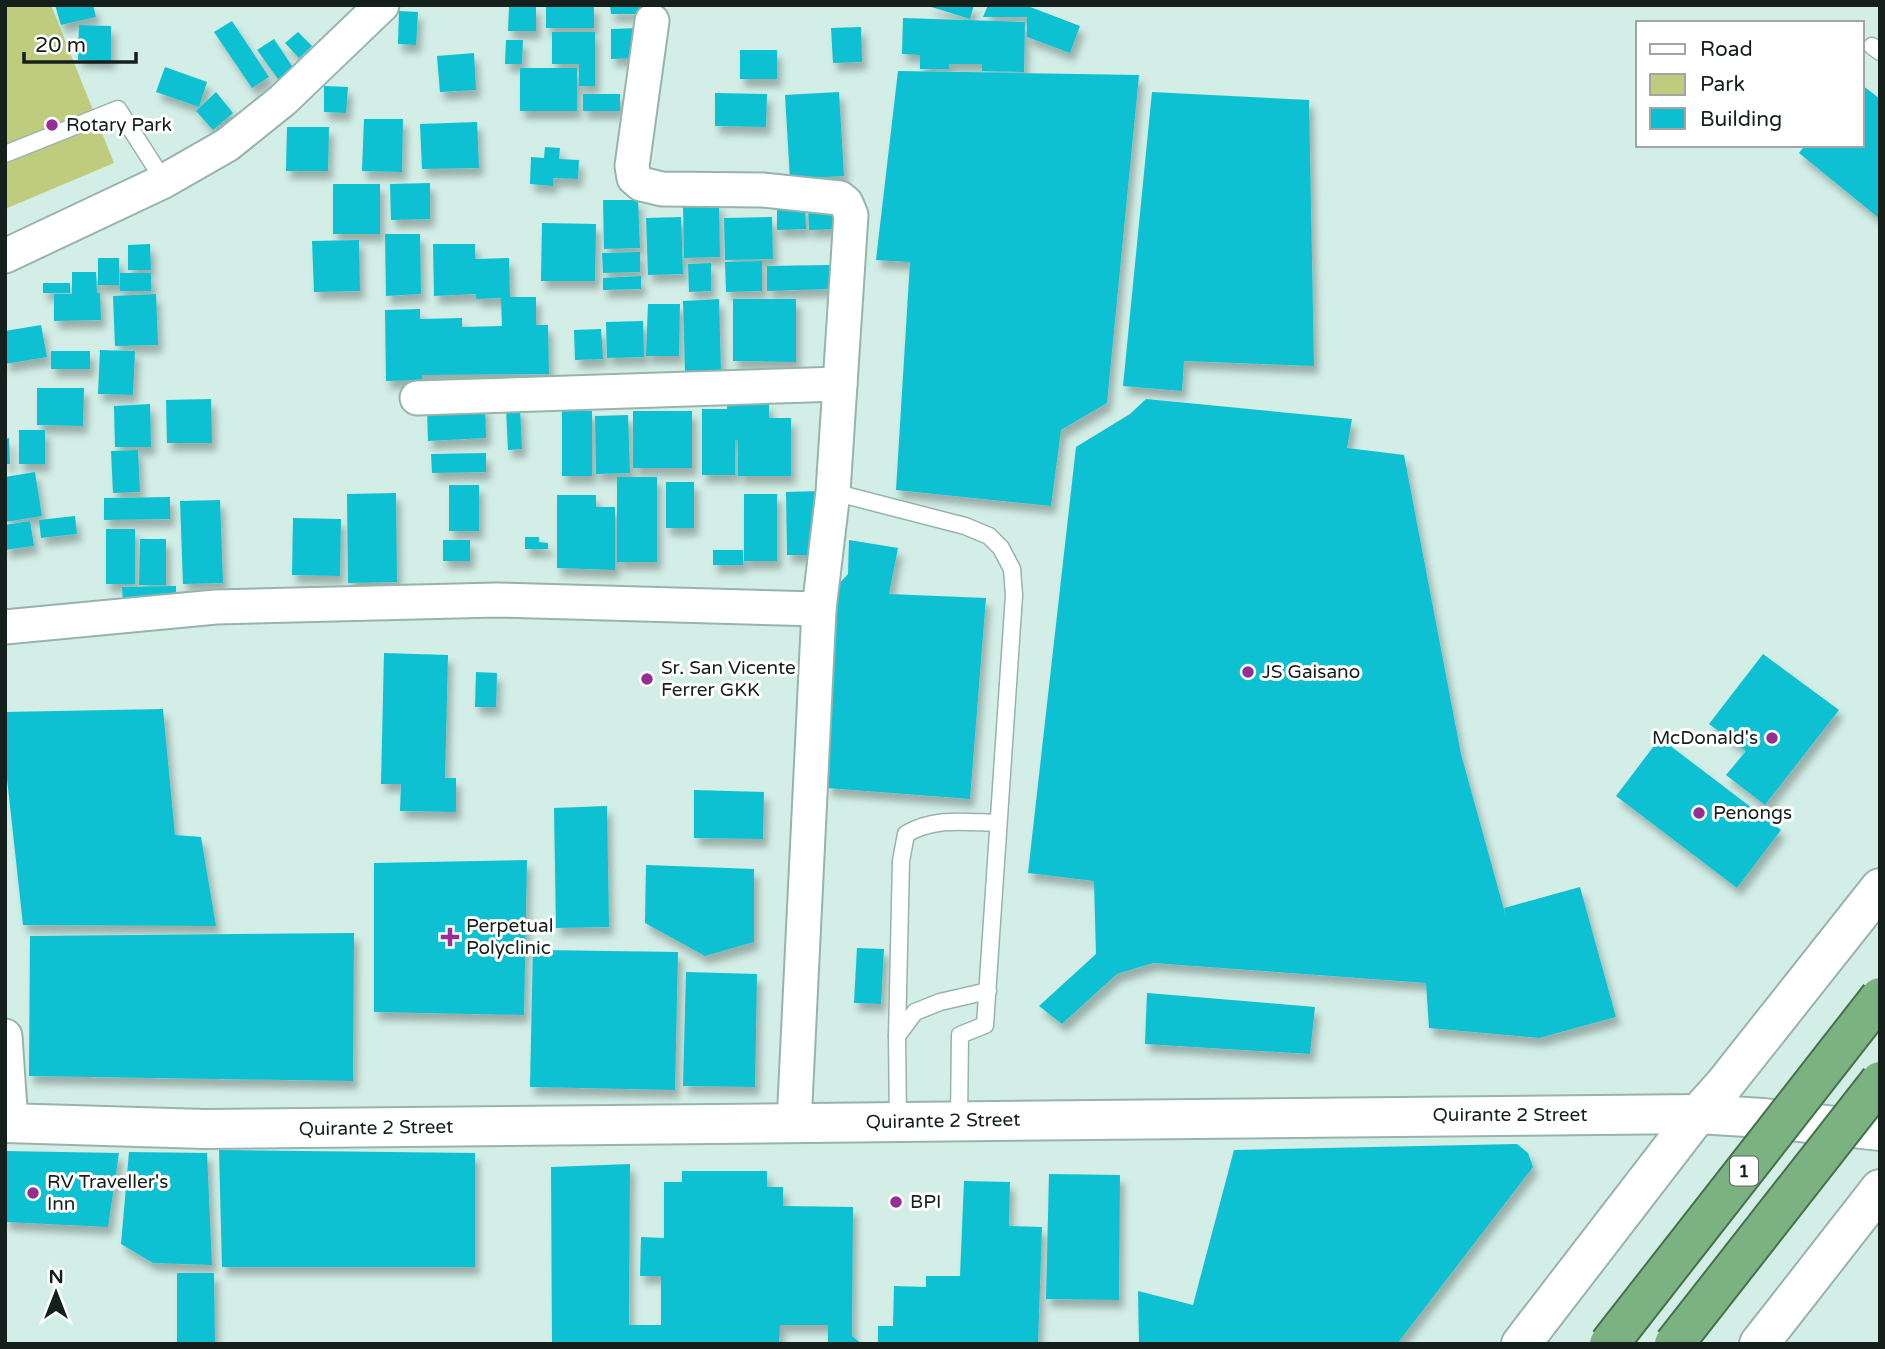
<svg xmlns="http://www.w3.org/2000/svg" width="1885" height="1349" font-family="'Varela Round',sans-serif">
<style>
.green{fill:#bfcc7d}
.building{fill:#0cc0d2;filter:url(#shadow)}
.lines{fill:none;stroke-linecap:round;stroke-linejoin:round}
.service-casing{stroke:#98b3ac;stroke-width:19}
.minor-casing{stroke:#98b3ac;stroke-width:37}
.tertiary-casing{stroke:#98b3ac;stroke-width:42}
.service{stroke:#fff;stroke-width:16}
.minor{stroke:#fff;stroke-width:33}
.tertiary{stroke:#fff;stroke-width:38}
.trunk-bridge-casing{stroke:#43724a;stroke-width:42;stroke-linecap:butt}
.trunk-bridge{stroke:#7cb282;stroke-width:38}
.poi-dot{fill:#952f94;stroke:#fff;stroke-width:2.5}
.labels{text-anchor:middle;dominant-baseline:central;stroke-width:6;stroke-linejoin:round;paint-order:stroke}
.shield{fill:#fff;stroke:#5b6260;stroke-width:2}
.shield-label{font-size:18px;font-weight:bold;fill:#151f1c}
.poi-label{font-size:19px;fill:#151f1c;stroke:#fff;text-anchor:start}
.street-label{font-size:19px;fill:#151f1c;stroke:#fff}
</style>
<defs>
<filter id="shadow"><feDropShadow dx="4.5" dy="8" stdDeviation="3.5" flood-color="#0004"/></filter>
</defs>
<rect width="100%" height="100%" fill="#d2eee6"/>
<!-- green -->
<polygon class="green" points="5,5 51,5 114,163 5,209"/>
<!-- building -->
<g class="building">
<polygon points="55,5 93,5 96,17 61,25"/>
<rect x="546" y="5" width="48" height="23"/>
<polygon points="610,5 644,5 644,14 611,14"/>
<polygon points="925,5 974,5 970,19"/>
<polygon points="988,5 1025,5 1080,26 1070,53 1027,37 1027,17 983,17"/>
<polygon points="509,6 536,6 536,31 508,31"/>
<polygon points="399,11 418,12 416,45 398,44"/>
<polygon points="903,18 1025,22 1024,72 982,71 982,64 949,64 949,69 920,69 920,55 902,54"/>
<polygon points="232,21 269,77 252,88 214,32"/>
<polygon points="79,25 111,26 111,61 78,60"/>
<polygon points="861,27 862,62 833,63 831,28"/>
<polygon points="639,28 640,58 611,59 611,29"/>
<polygon points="298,32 312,46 299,58 285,43"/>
<polygon points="552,32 595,32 595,86 579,86 579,64 552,64"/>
<polygon points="274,39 294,69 278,79 257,50"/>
<polygon points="506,40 523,40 522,64 505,64"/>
<rect x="740" y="50" width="37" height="29"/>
<polygon points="474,53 476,90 440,92 437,56"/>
<polygon points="165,67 207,82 199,107 156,92"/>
<rect x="520" y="68" width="57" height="43"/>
<polygon points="898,71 1139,75 1107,403 1061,430 1051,506 896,490 910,262 876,260"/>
<polygon points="1862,85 1880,99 1880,219 1799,153 1805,145 1862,145"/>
<polygon points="324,86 348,87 346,113 324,112"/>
<polygon points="216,92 233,113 213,130 196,111"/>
<polygon points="839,92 844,176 790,179 785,95"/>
<polygon points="1152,92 1309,100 1314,366 1184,361 1182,391 1123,386"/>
<polygon points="715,93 767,94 766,127 715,126"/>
<rect x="583" y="94" width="37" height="17"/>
<polygon points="364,119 403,119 402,172 362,171"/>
<polygon points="477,122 479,168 422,169 420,124"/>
<polygon points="287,127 329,127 328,171 286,171"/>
<polygon points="545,147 560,148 559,159 579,160 578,179 553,178 553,186 530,184 531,157 544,158"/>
<polygon points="430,183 430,219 391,220 390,184"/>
<rect x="333" y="184" width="47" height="50"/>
<polygon points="603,200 638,200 640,248 604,249"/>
<polygon points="719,203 720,257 684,258 683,205"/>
<polygon points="805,205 806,229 777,230 777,207"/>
<polygon points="837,205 838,229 809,230 808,206"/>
<polygon points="681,217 683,274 648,275 646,218"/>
<polygon points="772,217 773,259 725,260 724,218"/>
<polygon points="542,223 596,224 595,281 541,281"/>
<polygon points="385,234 420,234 421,294 386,296"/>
<polygon points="359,240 360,291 314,292 312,241"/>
<polygon points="150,244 151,270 128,270 128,245"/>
<polygon points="433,244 475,244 475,259 509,258 510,297 536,297 536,325 548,325 549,374 422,375 422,380 386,381 385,310 420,309 420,319 462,318 462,327 502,326 501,298 476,299 476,294 434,296"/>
<polygon points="640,252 640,272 603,273 602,253"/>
<rect x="98" y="258" width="21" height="27"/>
<polygon points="762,261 762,291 726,292 725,262"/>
<polygon points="711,263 711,291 689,292 688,264"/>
<polygon points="829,265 829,289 767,291 767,266"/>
<polygon points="72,272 96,272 97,293 100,293 101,320 54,321 54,294 72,294"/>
<rect x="120" y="273" width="31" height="18"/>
<polygon points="641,276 641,289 603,290 603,278"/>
<rect x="43" y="283" width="27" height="10"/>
<polygon points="156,294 158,345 115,346 113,296"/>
<polygon points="719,299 721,372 685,373 683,301"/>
<polygon points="733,299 796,299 796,362 733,361"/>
<polygon points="648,304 680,304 679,356 646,356"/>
<polygon points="643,321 644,357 607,358 606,322"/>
<polygon points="41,325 47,357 5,364 5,331"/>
<polygon points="601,329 603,359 575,360 574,330"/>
<polygon points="100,350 135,351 133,395 98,394"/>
<rect x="51" y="351" width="39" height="18"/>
<polygon points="37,388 84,388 83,426 37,425"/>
<polygon points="211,399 212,443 167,443 166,400"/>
<polygon points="1146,399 1352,419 1347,448 1404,455 1461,754 1506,917 1504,908 1580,887 1616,1017 1539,1038 1429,1028 1426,983 1153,963 1117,974 1062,1024 1039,1006 1096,954 1094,881 1028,873 1076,447 1130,414"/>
<polygon points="727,403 769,403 769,418 791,418 791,476 738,476 738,440 735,440 735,475 702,475 702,409 727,409"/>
<polygon points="150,404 151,447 115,447 114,406"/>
<polygon points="485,406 486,438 428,441 427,409"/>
<polygon points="506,408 520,408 522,449 508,450"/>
<rect x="562" y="411" width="30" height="65"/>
<rect x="633" y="411" width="59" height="57"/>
<polygon points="628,415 630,473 596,474 595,416"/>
<rect x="19" y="430" width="26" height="34"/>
<polygon points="9,438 10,464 5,464 5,439"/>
<polygon points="138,450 140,492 113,493 111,451"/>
<polygon points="486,453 486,472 432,473 431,454"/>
<polygon points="35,472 42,516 5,522 5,477"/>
<rect x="617" y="477" width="40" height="85"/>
<rect x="666" y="482" width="28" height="46"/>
<rect x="449" y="485" width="30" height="46"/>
<polygon points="822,491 823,555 787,555 786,492"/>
<polygon points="396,493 397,582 348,583 347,494"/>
<rect x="744" y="494" width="33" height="67"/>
<polygon points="557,495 596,495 596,507 615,507 615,570 557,568"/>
<polygon points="170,497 170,519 104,520 104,498"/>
<polygon points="220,500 223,583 183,584 180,501"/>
<polygon points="75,516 77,534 41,538 39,520"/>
<polygon points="293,518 341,519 340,576 292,575"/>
<polygon points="30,521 34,546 5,550 5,525"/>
<rect x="106" y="529" width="29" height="55"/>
<polygon points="525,537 539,537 539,542 548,543 548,549 525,549"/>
<polygon points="140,539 166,539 166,585 139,585"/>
<rect x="443" y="540" width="27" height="21"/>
<polygon points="849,540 898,548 889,594 986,598 970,799 827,788 838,585 848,574"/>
<rect x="713" y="550" width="30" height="15"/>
<polygon points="176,586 176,600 156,600 156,596 146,596 147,602 123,603 122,587"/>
<polygon points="384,653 448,655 445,778 456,778 456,812 400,811 401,784 381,784"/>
<polygon points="1763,654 1839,710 1765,805 1726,775 1746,751 1709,724"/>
<polygon points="476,672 497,673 496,707 475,707"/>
<polygon points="163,709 175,835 201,837 216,926 23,925 5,760 5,712"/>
<polygon points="1660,738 1781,830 1737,888 1616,796"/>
<polygon points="694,790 764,792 763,839 694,838"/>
<polygon points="607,806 609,927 556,928 554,808"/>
<polygon points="527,860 524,1015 374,1012 374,863"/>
<polygon points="646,865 754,869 754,942 705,956 645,923"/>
<polygon points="354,933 353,1081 29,1076 30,936"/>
<polygon points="533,944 538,950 678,952 675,1090 530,1087"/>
<polygon points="857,948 884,949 881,1004 854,1003"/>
<polygon points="686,972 757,974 755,1087 683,1086"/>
<polygon points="1147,993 1315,1007 1310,1054 1145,1044"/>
<polygon points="1517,1144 1528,1153 1533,1167 1397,1344 1139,1344 1138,1291 1193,1305 1234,1150"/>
<polygon points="219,1150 475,1153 475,1267 222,1267"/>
<polygon points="5,1151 119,1153 108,1227 5,1222"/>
<polygon points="129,1152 207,1153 212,1265 153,1263 121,1244"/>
<polygon points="630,1164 629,1325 661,1325 661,1276 640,1276 641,1237 664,1238 664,1182 682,1182 682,1171 767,1171 767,1187 783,1187 783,1206 853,1207 852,1336 862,1344 828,1344 828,1325 780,1325 779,1344 552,1344 551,1167"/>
<polygon points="1049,1174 1120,1175 1119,1300 1046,1299"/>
<polygon points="964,1181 1010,1182 1009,1226 1042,1227 1038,1344 878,1344 878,1326 893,1326 894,1286 926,1287 926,1276 960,1276"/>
<polygon points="177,1273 214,1273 215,1344 177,1344"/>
</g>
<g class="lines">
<defs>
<g id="service">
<polyline points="1872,46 1880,52"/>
<polyline points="5,154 118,109 164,181"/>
<polyline points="833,492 965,526 989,536 1001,548 1012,569 1014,595 985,1025 960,1035 959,1120"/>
<path d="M897,1036L901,861L906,834C935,817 965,822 998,823"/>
<polyline points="898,1121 897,1036 915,1012 940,1002 988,991"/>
</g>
<g id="minor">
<polyline points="652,21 632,166 634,178 641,184 662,189 762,190 840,198 846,203 851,215 833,492 819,609 794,1124"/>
<polyline points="5,256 164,181 227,145 283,100 382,5"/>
<polyline points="417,398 840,384"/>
<polyline points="5,627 216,607 497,600 819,609"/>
<polyline points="5,1036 11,1124"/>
</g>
<g id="tertiary">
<polyline points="5,1123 205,1129 1698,1114 1763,1118 1880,1131"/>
<polyline points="1521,1344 1698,1114 1724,1085 1880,888"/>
<polyline points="1759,1344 1880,1189"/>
</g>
</defs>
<!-- service casing -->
<use href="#service" class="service-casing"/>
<!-- minor casing -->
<use href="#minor" class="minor-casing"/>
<!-- tertiary casing -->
<use href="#tertiary" class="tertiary-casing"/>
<!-- service -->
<use href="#service" class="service"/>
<!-- minor -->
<use href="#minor" class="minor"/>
<!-- tertiary -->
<use href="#tertiary" class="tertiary"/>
<defs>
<g id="trunk-bridge">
<polyline points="1609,1344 1880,997"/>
<polyline points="1674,1344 1880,1081"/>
</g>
</defs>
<!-- trunk-bridge casing -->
<use href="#trunk-bridge" class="trunk-bridge-casing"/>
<!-- trunk-bridge -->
<use href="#trunk-bridge" class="trunk-bridge"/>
</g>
<!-- markers -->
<g class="poi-dot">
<circle cx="52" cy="125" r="7"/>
<circle cx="1248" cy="672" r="7"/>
<circle cx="647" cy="679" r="7"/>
<circle cx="1772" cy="738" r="7"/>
<circle cx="1699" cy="813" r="7"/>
<path d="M446.5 926.5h7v7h7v7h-7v7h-7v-7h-7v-7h7z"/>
<circle cx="33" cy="1193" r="7"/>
<circle cx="896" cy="1202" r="7"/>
</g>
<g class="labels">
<!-- shield labels -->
<rect class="shield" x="1730" y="1156.5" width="28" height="29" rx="5"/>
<g class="shield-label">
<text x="1744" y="1171">1</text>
</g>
<!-- poi labels -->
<g class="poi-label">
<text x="66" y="125">Rotary Park</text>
<text x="661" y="668">Sr. San Vicente<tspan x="661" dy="22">Ferrer GKK</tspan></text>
<text x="1262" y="672">JS Gaisano</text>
<text x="1758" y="738" text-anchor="end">McDonald's</text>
<text x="1713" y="813">Penongs</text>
<text x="466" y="926">Perpetual<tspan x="466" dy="22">Polyclinic</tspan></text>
<text x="47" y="1182">RV Traveller's<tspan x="47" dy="22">Inn</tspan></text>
<text x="910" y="1202">BPI</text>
</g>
<!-- street labels -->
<g class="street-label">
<text x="1510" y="1115">Quirante 2 Street</text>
<text transform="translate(943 1121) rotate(-1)">Quirante 2 Street</text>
<text transform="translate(376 1128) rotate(-1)">Quirante 2 Street</text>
</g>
</g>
<!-- border -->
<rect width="1885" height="1349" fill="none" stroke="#151f1c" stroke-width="14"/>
<!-- legend -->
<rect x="1636" y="21" width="228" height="126" fill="#ffffff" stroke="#a1a5a4" stroke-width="2"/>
<rect x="1650" y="44" width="35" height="10" fill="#ffffff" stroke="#a1a5a4" stroke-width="2"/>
<text x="1700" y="56" font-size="21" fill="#151f1c">Road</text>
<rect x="1650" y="74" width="35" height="21" fill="#bfcc7d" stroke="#a1a5a4" stroke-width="2"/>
<text x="1700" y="91" font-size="21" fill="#151f1c">Park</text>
<rect x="1650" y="108" width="35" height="21" fill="#0cc0d2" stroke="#a1a5a4" stroke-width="2"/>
<text x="1700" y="126" font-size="21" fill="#151f1c">Building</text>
<!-- north arrow -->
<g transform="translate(56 1293)" stroke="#ffffff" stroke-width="5" paint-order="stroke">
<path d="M0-5L12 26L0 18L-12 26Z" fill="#151f1c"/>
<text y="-10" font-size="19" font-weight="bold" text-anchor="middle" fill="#151f1c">N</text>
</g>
<!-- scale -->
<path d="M24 52v10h112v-10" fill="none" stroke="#151f1c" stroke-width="3.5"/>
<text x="35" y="52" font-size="21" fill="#151f1c" stroke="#ffffff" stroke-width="5" paint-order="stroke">20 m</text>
</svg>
